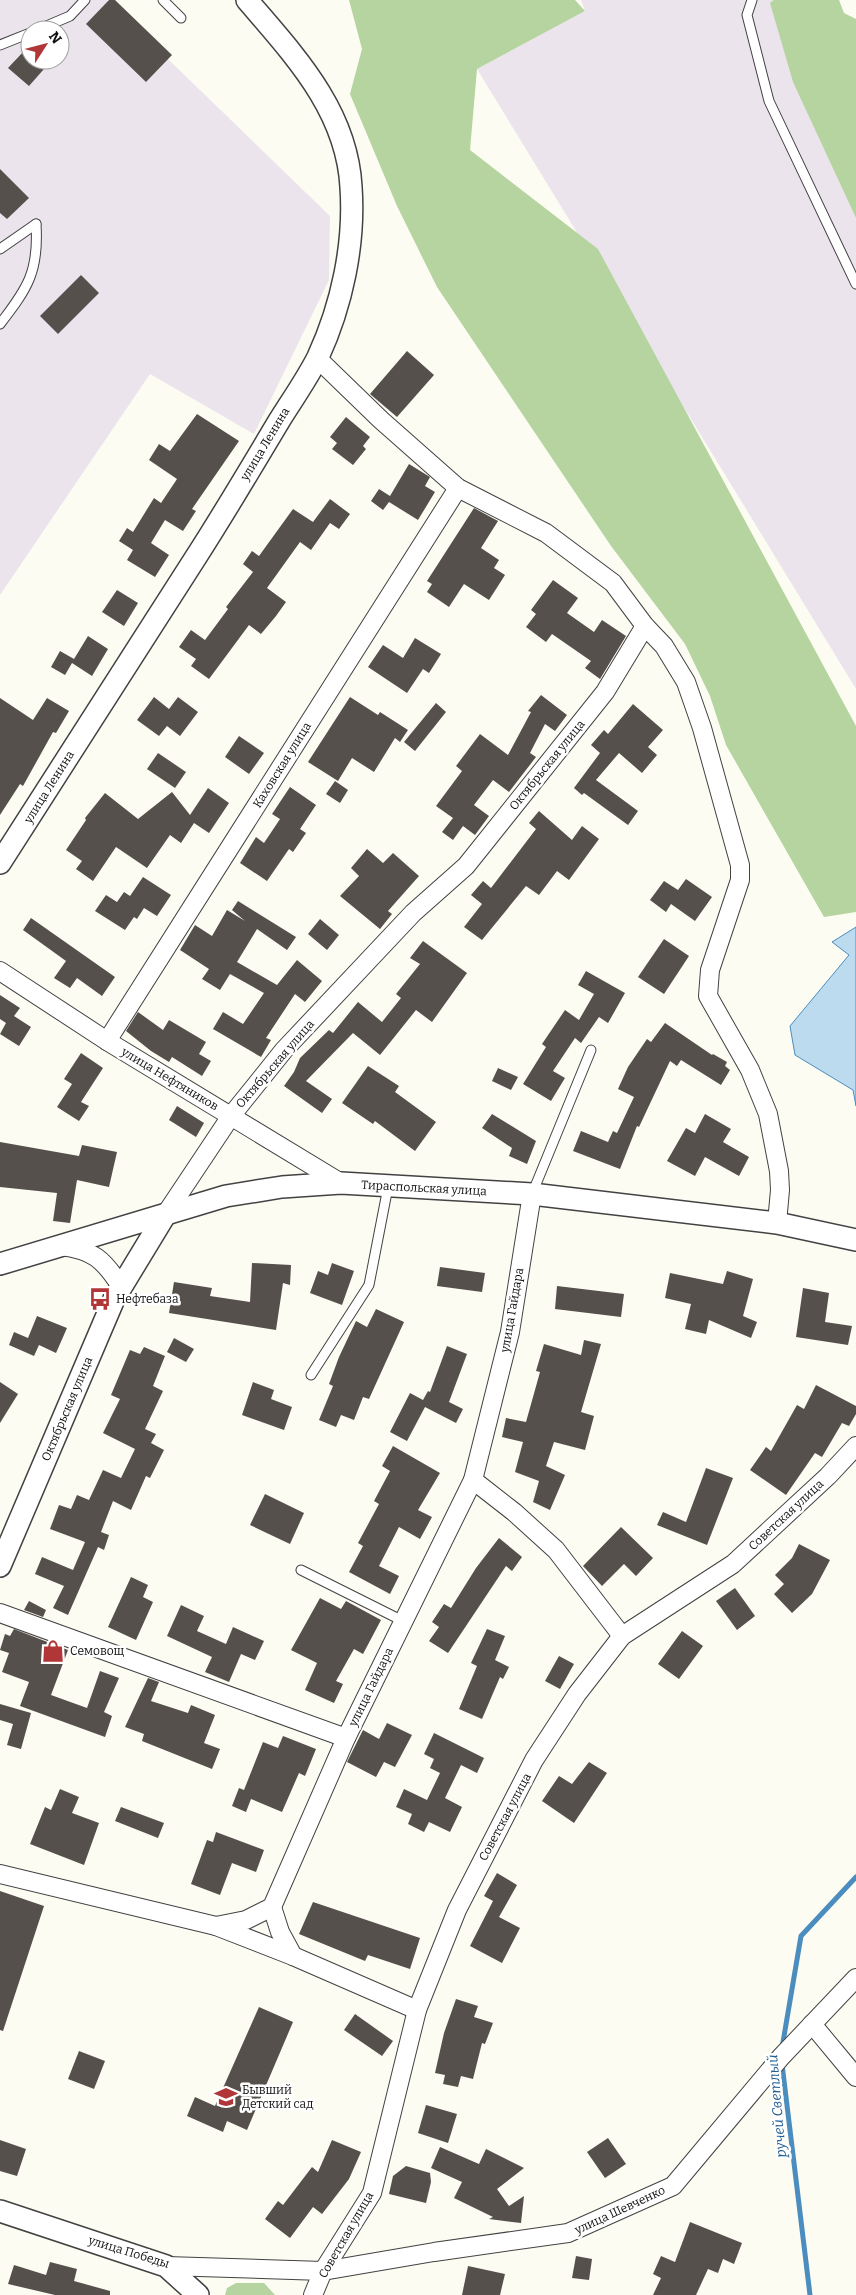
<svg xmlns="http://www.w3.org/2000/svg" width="856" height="2295" font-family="Bitter,serif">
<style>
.industrial{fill:#ece4ec;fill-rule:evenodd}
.forest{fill:#b5d4a0}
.water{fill:#bcdbef;stroke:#4b8dbe}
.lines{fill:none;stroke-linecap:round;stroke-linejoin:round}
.stream{stroke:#4b8dbe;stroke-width:5}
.building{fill:#56504c}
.service-casing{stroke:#424242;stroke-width:11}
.minor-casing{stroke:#424242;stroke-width:20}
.tertiary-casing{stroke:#424242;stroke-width:24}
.service{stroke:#fff;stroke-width:9}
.minor{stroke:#fff;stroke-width:18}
.tertiary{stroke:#fff;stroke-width:21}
.labels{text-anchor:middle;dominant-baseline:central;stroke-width:5;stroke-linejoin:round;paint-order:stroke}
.street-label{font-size:12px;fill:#0f0f0f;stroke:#fff}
.poi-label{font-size:12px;fill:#0f0f0f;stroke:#fff;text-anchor:start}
.water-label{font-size:14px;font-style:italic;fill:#266093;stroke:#fff}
</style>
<rect width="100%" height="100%" fill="#fdfcf2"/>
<!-- industrial -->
<g class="industrial">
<path d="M0,0H107L330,216L329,280L254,434L150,374L0,595ZM30,30H60V60H30Z"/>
<polygon points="581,0 779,0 856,149 856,689 477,69 585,11"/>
</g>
<!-- forest -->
<g class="forest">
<polygon points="349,0 575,0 585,11 477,69 470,150 598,249 856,726 856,912 824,917 726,745 710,696 685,644 611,546 437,287 397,206 350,94 362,49"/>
<polygon points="774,0 839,0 844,13 856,19 856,218 793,82 770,3"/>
<polygon points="236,2283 264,2283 275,2295 225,2295 227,2288"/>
</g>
<!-- water -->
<polygon class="water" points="856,927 856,1106 853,1090 795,1055 790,1026 849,955 832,942"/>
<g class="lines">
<!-- stream -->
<g class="stream">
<polyline points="782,2048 801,1936 856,1877"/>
<polyline points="782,2064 810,2295"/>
</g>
</g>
<!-- building -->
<g class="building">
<polygon points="109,0 115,0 172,55 146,82 86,24"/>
<polygon points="24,51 30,57 30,60 34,60 44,69 29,86 8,68"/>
<polygon points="0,169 29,198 7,219 0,213"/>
<polygon points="81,275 99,293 58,334 40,316"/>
<polygon points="407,351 434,375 397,417 370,394"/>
<polygon points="197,414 239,441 192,509 196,511 183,531 165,520 151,543 169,555 155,577 127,560 133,550 119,541 127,528 133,532 154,498 161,503 177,479 149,460 159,444 170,451"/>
<polygon points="346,417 370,437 363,446 366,449 353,465 332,449 337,443 330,437"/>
<polygon points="409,464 430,477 425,486 435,492 418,520 389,502 383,510 371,501 379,489 390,496"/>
<polygon points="330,499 350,514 339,529 330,523 311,550 300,542 267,588 286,602 276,616 261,634 249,625 209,679 191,666 196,659 179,647 191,630 205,640 228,609 226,607 253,572 243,564 252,551 259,556 293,509 313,522"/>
<polygon points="474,508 498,521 481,548 499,560 494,568 505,575 489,600 464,584 449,607 427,592 432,584 427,581"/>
<polygon points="553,580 578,598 567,613 594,632 602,620 626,636 600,679 585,668 591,661 552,634 546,642 526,627 536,614 531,610"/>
<polygon points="117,590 138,603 124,626 102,612"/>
<polygon points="88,636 108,649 92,676 72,663 65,675 51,667 60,651 74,659"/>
<polygon points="415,638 441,654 429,673 423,669 407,693 368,667 383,645 403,658"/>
<polygon points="541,695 567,715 555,731 545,724 530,753 536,757 509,792 493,780 474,805 489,816 475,835 463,826 453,840 442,832 453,818 436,806 462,771 456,766 480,734 508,755 531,712 528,711"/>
<polygon points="154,697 169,709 178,697 198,712 180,736 167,726 159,736 137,720"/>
<polygon points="350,697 378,715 380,712 408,730 400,742 395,738 374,772 352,758 338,781 308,762"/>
<polygon points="0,698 33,720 47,698 69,711 56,733 53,732 23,786 20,784 0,815"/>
<polygon points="436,703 446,712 415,751 404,742"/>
<polygon points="633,704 663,730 648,747 657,755 642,773 619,753 596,780 638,811 628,825 584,793 582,795 574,788 600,753 591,745 604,730 608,734"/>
<polygon points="239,736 264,753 249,774 225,757"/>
<polygon points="158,753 186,772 175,788 147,769"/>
<polygon points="335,781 348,790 340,803 326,794"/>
<polygon points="290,787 316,805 300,829 306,833 293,852 289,849 267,881 240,863 256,837 264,843 280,819 272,814"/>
<polygon points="208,788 229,803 209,833 194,823 181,843 170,835 147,868 116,847 93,881 76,869 82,861 66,850 86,820 85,818 105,793 138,819 172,792 190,815"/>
<polygon points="539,811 572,840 582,826 599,839 569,880 557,871 539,895 526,886 482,940 464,927 482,904 471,895 483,881 491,888 536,829 529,823"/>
<polygon points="367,849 383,863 393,853 419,876 388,911 392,914 380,929 340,896 359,876 351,868"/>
<polygon points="143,877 171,895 157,916 144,908 137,919 134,917 125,930 95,911 106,895 117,902 124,892 130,896"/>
<polygon points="686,879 712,897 695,921 671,904 666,912 650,900 664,881 678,890"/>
<polygon points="238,901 296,937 287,950 257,929 237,962 277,985 297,960 322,981 305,1002 295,994 266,1038 271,1040 261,1057 213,1029 223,1012 243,1024 264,993 230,974 220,990 202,979 209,969 180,950 195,925 212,936 227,910 245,921 232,910"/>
<polygon points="31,918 115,977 102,996 77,978 70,988 54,978 66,961 23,930"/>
<polygon points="320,919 339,935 327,950 308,934"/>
<polygon points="664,939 689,956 664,994 638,977"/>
<polygon points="423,941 467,973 432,1022 416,1010 380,1055 353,1033 306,1081 332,1099 322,1113 284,1086 294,1072 300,1058 329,1030 333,1033 358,1002 382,1022 401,998 396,994 420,964 410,958"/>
<polygon points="586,971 625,993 608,1023 599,1017 581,1043 575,1038 553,1071 565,1078 551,1101 523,1084 546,1047 542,1044 565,1010 579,1020 594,994 578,985"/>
<polygon points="0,995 20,1008 14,1016 31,1027 19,1046 0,1034 6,1023 0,1019"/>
<polygon points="138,1012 163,1030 169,1020 206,1042 199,1054 211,1061 202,1076 172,1057 169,1062 151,1051 126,1031"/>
<polygon points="665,1023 712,1055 713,1054 727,1062 725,1066 730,1070 721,1085 681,1060 677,1066 670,1061 639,1127 637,1126 620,1169 573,1151 581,1131 608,1142 613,1131 617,1133 634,1097 618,1089 628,1067 647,1039 651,1042"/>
<polygon points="81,1053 103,1068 81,1102 89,1106 79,1121 57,1107 72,1084 64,1079"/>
<polygon points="368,1066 399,1086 395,1092 436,1122 415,1151 375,1121 373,1124 342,1103"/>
<polygon points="498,1068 518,1077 511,1090 492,1081"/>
<polygon points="177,1106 204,1123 196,1137 169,1120"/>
<polygon points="492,1114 536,1141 527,1164 509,1156 512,1148 482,1128"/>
<polygon points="705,1114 731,1129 723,1142 749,1157 739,1176 705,1157 695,1176 667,1161 686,1128 695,1133"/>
<polygon points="0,1142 79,1156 82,1145 117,1152 109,1187 77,1180 70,1223 53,1221 57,1193 0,1187"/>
<polygon points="252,1263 291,1265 290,1285 283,1283 276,1330 169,1313 174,1282 212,1288 210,1296 250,1302"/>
<polygon points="332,1263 354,1271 342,1305 310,1293 318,1271 328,1275"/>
<polygon points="440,1267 485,1273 482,1292 437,1286"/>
<polygon points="727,1271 753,1279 743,1316 757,1322 751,1338 709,1320 706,1334 685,1329 691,1304 665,1298 670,1273 723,1284"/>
<polygon points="557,1286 624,1294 621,1317 555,1309"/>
<polygon points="803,1288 829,1293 825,1322 852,1326 848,1345 796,1337"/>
<polygon points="376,1309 404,1322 369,1399 363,1397 354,1420 341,1415 336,1427 319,1420 333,1386 329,1384 339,1357 356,1321 367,1327"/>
<polygon points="37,1316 67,1328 56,1353 39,1345 34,1356 9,1345 14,1332 28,1338"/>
<polygon points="174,1338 194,1349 186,1362 167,1352"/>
<polygon points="584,1340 601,1344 581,1412 594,1416 585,1450 554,1442 546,1466 565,1475 550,1510 533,1502 539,1481 515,1472 523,1442 502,1437 506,1418 526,1422 540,1372 536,1371 544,1344 581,1355"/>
<polygon points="447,1346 467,1354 449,1402 463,1409 456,1423 425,1407 407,1441 390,1432 410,1393 423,1400 428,1391 430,1392"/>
<polygon points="144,1347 165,1356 153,1386 163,1391 145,1429 156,1434 151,1443 164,1450 150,1478 146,1476 131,1510 113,1501 101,1532 109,1535 104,1550 98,1547 68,1615 53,1608 64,1586 35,1574 42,1557 73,1570 85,1542 50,1529 59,1505 71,1509 77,1495 89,1500 103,1470 121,1478 135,1449 103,1433 120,1399 111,1395 130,1350 140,1354"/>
<polygon points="0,1382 18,1394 0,1423"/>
<polygon points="253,1382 274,1390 271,1399 292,1407 284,1430 242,1415"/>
<polygon points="816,1385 856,1406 856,1414 849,1426 842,1423 822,1457 815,1453 786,1495 750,1470 766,1447 771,1451 797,1405 804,1409"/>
<polygon points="393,1446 440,1473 418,1510 432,1517 420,1539 399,1527 379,1566 399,1576 390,1594 349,1572 363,1546 358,1543 379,1504 374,1501 390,1471 382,1466"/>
<polygon points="706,1468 733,1478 707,1545 657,1525 663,1512 686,1522"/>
<polygon points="265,1494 304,1513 290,1544 250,1525"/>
<polygon points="621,1527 653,1558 636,1576 624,1564 602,1586 583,1566"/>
<polygon points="499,1538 522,1557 512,1571 506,1566 448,1653 429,1641 439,1627 432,1622 444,1604 451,1608 476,1568"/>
<polygon points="799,1544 830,1560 812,1594 792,1613 774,1594 784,1584 775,1575 792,1558"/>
<polygon points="131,1577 148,1585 143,1597 153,1602 136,1640 108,1627"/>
<polygon points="735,1588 755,1616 737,1630 716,1601"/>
<polygon points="320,1598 341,1609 346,1601 381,1620 363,1654 354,1649 336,1681 343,1684 334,1703 305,1690 317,1663 291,1650"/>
<polygon points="29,1601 46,1610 43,1617 24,1610"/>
<polygon points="181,1605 204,1616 197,1631 226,1644 233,1627 264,1641 255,1660 241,1654 229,1682 205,1672 212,1657 167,1636"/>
<polygon points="14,1629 68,1650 51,1695 87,1708 100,1671 119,1678 104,1712 112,1716 105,1737 20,1706 29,1682 2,1672 9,1653 0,1650 5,1634 10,1636"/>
<polygon points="487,1629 505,1636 495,1660 509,1667 503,1679 500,1677 482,1719 459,1709 477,1666 471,1663"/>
<polygon points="682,1631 703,1646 679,1679 658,1664"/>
<polygon points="559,1656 574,1664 560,1689 545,1681"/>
<polygon points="148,1678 159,1682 151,1701 188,1713 191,1705 215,1715 204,1743 220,1749 212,1769 142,1741 144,1734 125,1727"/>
<polygon points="0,1704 31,1713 21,1749 7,1745 13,1724 0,1720"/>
<polygon points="387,1723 412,1735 395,1767 384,1762 376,1777 347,1762 363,1730 379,1739"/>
<polygon points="434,1733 484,1758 477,1773 461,1765 445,1798 462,1807 450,1832 429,1822 424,1832 408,1824 412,1814 396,1807 404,1789 427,1800 440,1773 430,1768 434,1759 424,1754"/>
<polygon points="283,1736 316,1749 305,1776 299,1773 282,1812 251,1799 246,1812 232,1806 239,1788 244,1790 263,1742 278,1748"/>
<polygon points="589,1762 607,1773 574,1823 542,1801 559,1776 572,1784"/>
<polygon points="60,1789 79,1797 72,1813 99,1823 84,1865 30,1844 45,1807 51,1810"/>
<polygon points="121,1807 164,1823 158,1838 115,1821"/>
<polygon points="216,1832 264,1850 256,1872 232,1863 220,1895 191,1884 207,1840 213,1842"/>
<polygon points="497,1873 517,1885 499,1917 520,1928 502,1963 470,1946 493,1901 484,1896"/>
<polygon points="0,1891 44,1906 3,2031 0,2030"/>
<polygon points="313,1902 420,1938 410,1969 368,1955 365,1961 299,1934"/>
<polygon points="456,1999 478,2006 474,2017 493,2023 485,2044 482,2043 473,2079 461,2076 458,2087 443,2084 445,2075 435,2073 444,2033"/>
<polygon points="259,2007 293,2022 247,2130 227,2121 223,2132 187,2116 195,2097 215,2106"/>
<polygon points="355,2014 393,2041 382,2056 344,2030"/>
<polygon points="79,2051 105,2061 94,2089 68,2079"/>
<polygon points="426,2105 457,2114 448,2143 418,2133"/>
<polygon points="608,2138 626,2164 605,2178 587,2152"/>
<polygon points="0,2140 26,2149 17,2176 0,2171"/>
<polygon points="332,2140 361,2152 349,2179 322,2214 313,2207 290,2238 265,2219 278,2201 283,2205 312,2167 318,2172"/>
<polygon points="440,2147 479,2164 486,2149 524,2168 497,2189 509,2206 524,2196 521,2223 489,2219 493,2217 454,2198 462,2182 431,2168"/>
<polygon points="406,2166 430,2173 431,2182 426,2203 389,2194 393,2176"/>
<polygon points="690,2222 742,2243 734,2264 723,2259 718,2273 708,2269 696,2295 653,2295 661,2278 653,2274 661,2256 675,2262"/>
<polygon points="576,2256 592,2259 589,2280 572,2278"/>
<polygon points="50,2262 77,2269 74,2281 110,2291 110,2295 55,2295 8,2284 14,2265 46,2275"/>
<polygon points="468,2266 505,2274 500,2295 462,2295"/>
</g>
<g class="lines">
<defs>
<g id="service">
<polyline points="163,0 181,18"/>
<polyline points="752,0 747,15 769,101 856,284"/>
<polyline points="37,30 70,16 85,0"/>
<polyline points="0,45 30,33"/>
<polyline points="0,249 36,224"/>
<path d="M0,324C28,288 39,271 36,224"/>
<polyline points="532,1194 591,1050"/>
<polyline points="311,1375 369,1285 388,1187"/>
<polyline points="301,1570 403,1621"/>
</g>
<g id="minor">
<polyline points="317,358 381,420 458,488 546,533 613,583 645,626 664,646 686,682 702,728 740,865 740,880 710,970 708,996 750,1070 768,1114 779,1171 780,1190 777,1223"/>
<polyline points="0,971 107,1041 341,1183"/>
<polyline points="107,1041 458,488"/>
<polyline points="165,1215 231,1116 284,1050 413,913 466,866 605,692 645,626"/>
<path d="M61,1246C93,1250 103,1259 120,1285"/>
<polyline points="473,1480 514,1512 556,1550 622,1636"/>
<polyline points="0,1613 346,1738"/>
<polyline points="0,1874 216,1926 246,1920 272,1907 346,1738 473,1480 510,1332 532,1194"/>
<polyline points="272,1907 280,1932 293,1956 417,2010"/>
<polyline points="216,1926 293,1956"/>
<polyline points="812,2024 856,2077"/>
<polyline points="166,2266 323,2271 434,2252 568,2233 673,2186 781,2057 856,1978"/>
<polyline points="313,2295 323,2271 372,2193 417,2010 457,1910 534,1760 577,1694 622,1636 733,1564 828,1476 856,1446"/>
</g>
<g id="tertiary">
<path d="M0,863C65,761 130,659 196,557C225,512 252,466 279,421C292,400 307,379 318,357C342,305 355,244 351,187C347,110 294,55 247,0"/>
<polyline points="0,1264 226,1196 282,1187 341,1183 532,1194 777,1223 856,1240"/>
<polyline points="0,1566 114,1299 165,1215"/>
<polyline points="0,2211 166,2266 198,2295"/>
</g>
</defs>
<!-- service casing -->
<use href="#service" class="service-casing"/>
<!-- minor casing -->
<use href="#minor" class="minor-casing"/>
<!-- tertiary casing -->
<use href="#tertiary" class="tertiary-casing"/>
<!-- service -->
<use href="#service" class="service"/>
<!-- minor -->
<use href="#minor" class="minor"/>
<!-- tertiary -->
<use href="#tertiary" class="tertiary"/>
</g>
<!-- icons -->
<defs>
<symbol id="bus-bare" viewBox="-9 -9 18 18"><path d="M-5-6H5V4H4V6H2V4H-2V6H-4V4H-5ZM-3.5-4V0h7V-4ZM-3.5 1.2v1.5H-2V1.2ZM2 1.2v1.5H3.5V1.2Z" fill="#b03638" stroke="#fff" stroke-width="2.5" paint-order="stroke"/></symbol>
<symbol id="shop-bare" viewBox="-9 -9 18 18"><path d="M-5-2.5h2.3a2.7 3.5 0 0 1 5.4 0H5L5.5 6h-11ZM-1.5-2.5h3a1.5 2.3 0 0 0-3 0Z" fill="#b03638" stroke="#fff" stroke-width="2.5" paint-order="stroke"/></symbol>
<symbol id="school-bare" viewBox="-9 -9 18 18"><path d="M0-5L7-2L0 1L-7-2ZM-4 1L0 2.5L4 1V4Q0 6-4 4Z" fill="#b03638" stroke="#fff" stroke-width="2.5" paint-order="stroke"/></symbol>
</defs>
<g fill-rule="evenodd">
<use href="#bus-bare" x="84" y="1283" width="32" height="32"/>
<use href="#shop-bare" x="37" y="1635" width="32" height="32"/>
<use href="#school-bare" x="210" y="2081" width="32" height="32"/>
</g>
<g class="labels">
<!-- street labels -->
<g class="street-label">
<text transform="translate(265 444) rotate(-59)">улица Ленина</text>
<text transform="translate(282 765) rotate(-58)">Каховская улица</text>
<text transform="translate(547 765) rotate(-51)">Октябрьская улица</text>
<text transform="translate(49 787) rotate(-58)">улица Ленина</text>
<text transform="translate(275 1064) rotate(-49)">Октябрьская улица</text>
<text transform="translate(170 1079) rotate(31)">улица Нефтяников</text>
<text transform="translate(424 1188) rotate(3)">Тираспольская улица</text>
<text transform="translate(512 1310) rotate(-80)">улица Гайдара</text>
<text transform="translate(67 1409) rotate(-67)">Октябрьская улица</text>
<text transform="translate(786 1515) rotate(-43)">Советская улица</text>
<text transform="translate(371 1687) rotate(-64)">улица Гайдара</text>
<text transform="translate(505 1817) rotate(-62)">Советская улица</text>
<text transform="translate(620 2210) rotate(-25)">улица Шевченко</text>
<text transform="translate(346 2235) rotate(-60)">Советская улица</text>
<text transform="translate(129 2252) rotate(17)">улица Победы</text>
</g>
<!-- poi labels -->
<g class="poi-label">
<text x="116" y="1299">Нефтебаза</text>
<text x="70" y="1651">Семовощ</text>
<text x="242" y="2090">Бывший<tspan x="242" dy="14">Детский сад</tspan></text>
</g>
<!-- water labels -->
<g class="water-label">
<text transform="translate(777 2106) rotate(-95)">ручей Светлый</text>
</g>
</g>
<!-- north arrow -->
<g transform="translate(45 45) rotate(54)"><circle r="24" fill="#ffffff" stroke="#9f9f9f"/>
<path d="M0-4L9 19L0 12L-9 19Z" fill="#b03638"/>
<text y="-8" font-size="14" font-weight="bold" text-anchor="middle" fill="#0f0f0f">N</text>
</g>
</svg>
